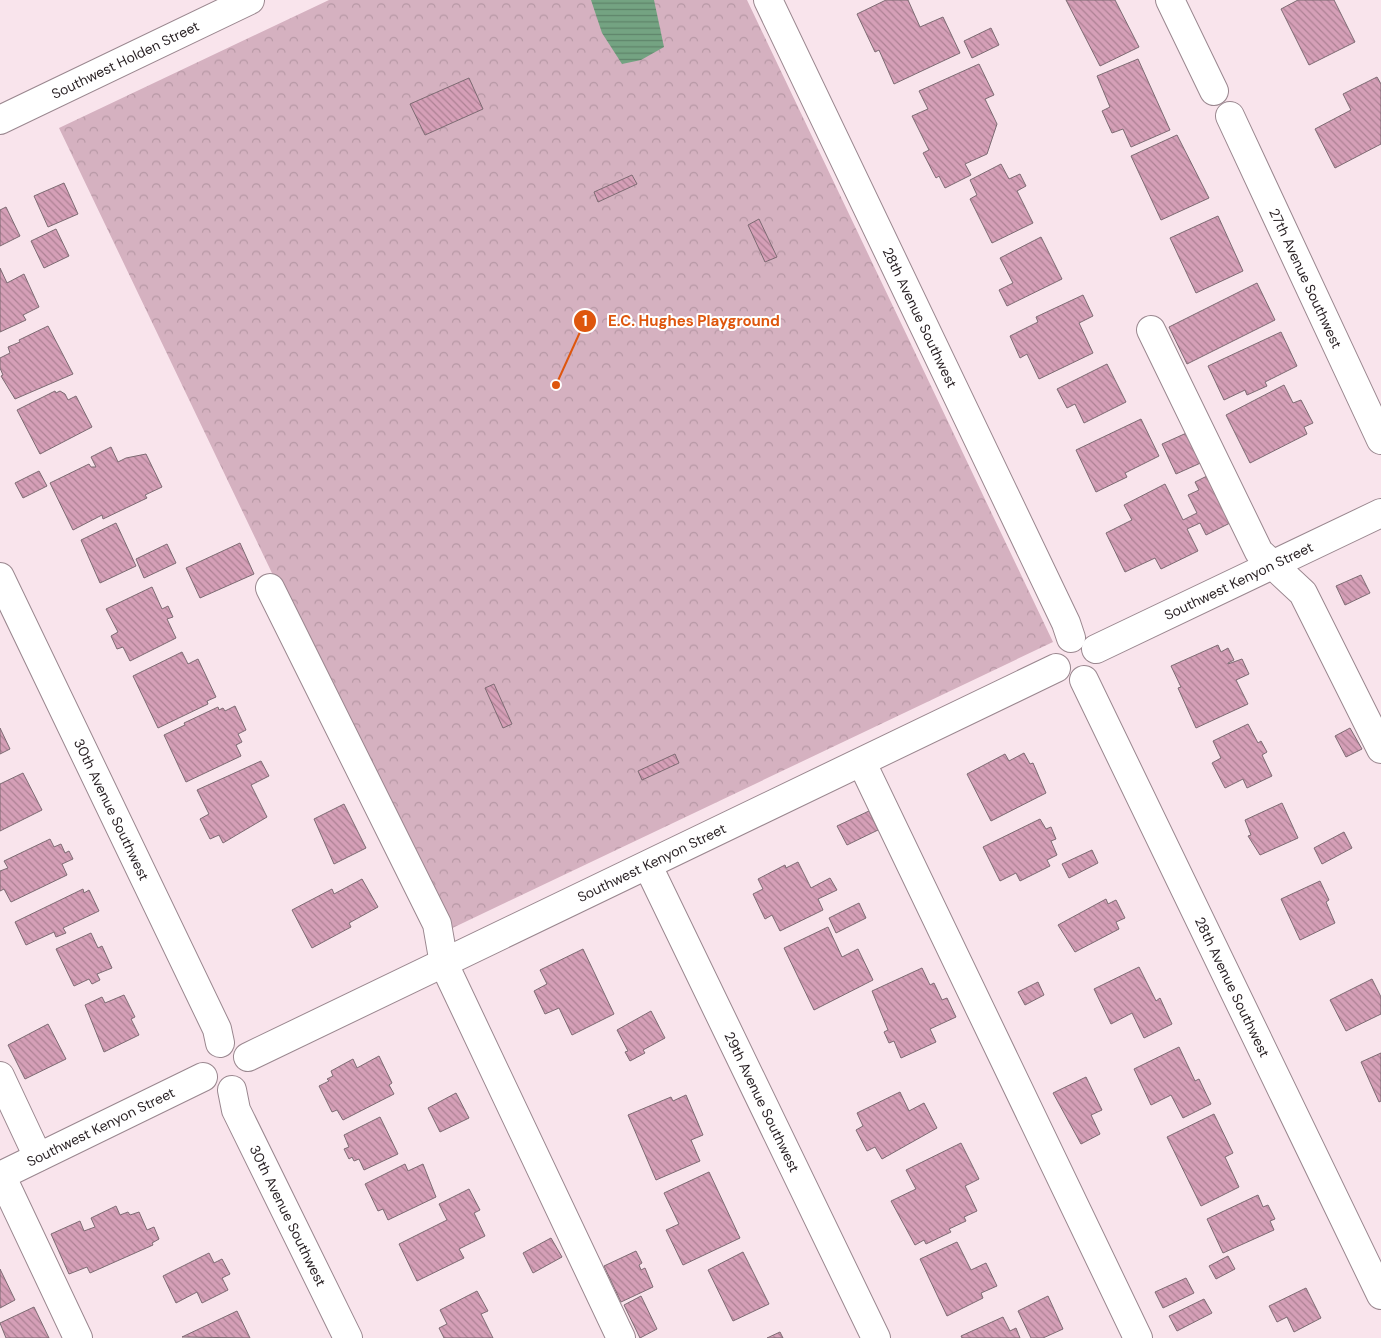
<svg xmlns="http://www.w3.org/2000/svg" width="1381" height="1338" font-family="'DM Sans',sans-serif">
<style>
.park{fill:url(#park-crowns)}
.water{fill:url(#water-rules)}
.building{fill:url(#building-back-hatch);stroke:#7d6b73}
.lines{fill:none;stroke-linecap:round;stroke-linejoin:round}
.minor-casing{stroke:#9a878f;stroke-width:30}
.minor{stroke:#fff;stroke-width:28}
.labels{text-anchor:middle;dominant-baseline:central;stroke-width:4;stroke-linejoin:round;paint-order:stroke}
.street-label{font-size:14px;fill:#261e21;stroke:#fff}
.leader{fill:none;stroke:#de560d;stroke-width:2}
.callout-dot{fill:#de560d;stroke:#fff;stroke-width:2}
.mark-label{font-size:15px;text-anchor:middle;font-weight:bold;fill:#fff}
.callout-label{font-size:15px;text-anchor:middle;font-weight:bold;fill:#de560d;stroke:#fff;stroke-width:4;stroke-linejoin:round;paint-order:stroke}
</style>
<defs>
<pattern id="park-crowns" width="20" height="18" patternUnits="userSpaceOnUse" patternTransform="scale(1.25)"><rect width="20" height="18" fill="#d5b1c0"/><path d="M2 6a3 3 0 1 1 6 0M12 15a3 3 0 1 1 6 0" fill="none" stroke="#b798a5"/></pattern>
<pattern id="water-rules" width="6" height="5" patternUnits="userSpaceOnUse" patternTransform="scale(1.25)"><rect width="6" height="5" fill="#74a382"/><path d="M0 2.5h6" fill="none" stroke="#5f846a"/></pattern>
<pattern id="building-back-hatch" width="6" height="6" patternUnits="userSpaceOnUse" patternTransform="scale(1.25)"><rect width="6" height="6" fill="#d59fb7"/><path d="M-1 5l2 2M0 0l6 6M5-1l2 2" fill="none" stroke="#ad8194"/></pattern>
</defs>
<rect width="100%" height="100%" fill="#f9e4ec"/>
<!-- park -->
<polygon class="park" points="329,0 747,0 1053,642 442,933 438,920 59,128"/>
<!-- water -->
<polygon class="water" points="591,0 654,0 664,47 641,60 622,64 602,33"/>
<!-- building -->
<g class="building">
<polygon points="886,0 908,0 920,27 943,17 960,53 894,84 879,50 875,52 857,14"/>
<polygon points="1066,0 1115,0 1139,47 1100,66"/>
<polygon points="1298,0 1334,0 1355,42 1309,65 1281,9"/>
<polygon points="991,28 999,45 972,58 964,41"/>
<polygon points="1138,59 1170,130 1131,147 1123,129 1112,133 1102,111 1110,107 1097,76"/>
<polygon points="979,64 994,95 985,99 997,124 987,154 965,164 971,175 945,188 939,176 936,178 923,153 929,150 912,116 928,109 919,91"/>
<polygon points="1377,77 1381,84 1381,144 1335,168 1315,129 1351,110 1343,94"/>
<polygon points="469,78 483,109 425,135 410,104"/>
<polygon points="1177,135 1209,198 1161,220 1131,156"/>
<polygon points="1001,164 1009,179 1020,174 1026,186 1017,191 1033,223 992,243 970,199 977,195 970,180"/>
<polygon points="632,175 637,184 598,202 594,192"/>
<polygon points="64,183 78,214 48,227 34,196"/>
<polygon points="6,207 20,236 0,246 0,210"/>
<polygon points="1218,216 1243,271 1196,293 1170,238"/>
<polygon points="759,219 777,257 765,262 748,225"/>
<polygon points="56,229 69,256 44,268 31,241"/>
<polygon points="1041,237 1062,279 1007,306 999,290 1013,283 1000,258"/>
<polygon points="0,268 7,283 24,274 39,307 23,315 26,320 0,332"/>
<polygon points="1257,283 1275,320 1187,364 1169,327"/>
<polygon points="1083,295 1093,316 1079,323 1093,353 1039,379 1027,354 1020,358 1010,336 1038,322 1036,317"/>
<polygon points="48,326 73,374 15,399 1,376 3,375 0,368 0,358 10,353 8,347 20,342 19,340"/>
<polygon points="1281,332 1297,366 1265,382 1267,386 1247,395 1245,390 1224,400 1208,366"/>
<polygon points="1107,364 1126,402 1084,423 1075,404 1067,408 1057,389"/>
<polygon points="1284,385 1293,403 1301,400 1313,423 1304,427 1307,434 1250,463 1226,415"/>
<polygon points="55,391 56,393 60,391 65,394 68,400 76,396 92,427 40,454 17,410"/>
<polygon points="1141,419 1159,456 1125,473 1127,477 1096,492 1076,450"/>
<polygon points="1191,431 1205,461 1176,474 1162,444"/>
<polygon points="111,447 118,462 126,458 146,454 162,487 145,495 147,498 103,519 102,515 73,530 50,483 89,464 91,467 96,467 91,457"/>
<polygon points="39,471 47,486 23,498 15,483"/>
<polygon points="1209,475 1232,522 1206,535 1200,523 1187,529 1198,551 1161,569 1155,558 1125,572 1106,533 1132,520 1124,505 1165,484 1183,520 1197,513 1188,495 1199,490 1195,482"/>
<polygon points="116,523 136,566 100,583 81,540"/>
<polygon points="240,543 254,574 200,598 186,568"/>
<polygon points="167,544 176,563 144,578 136,559"/>
<polygon points="1361,575 1370,593 1345,605 1336,586"/>
<polygon points="152,587 162,609 168,606 173,617 167,619 176,638 130,661 123,647 117,649 111,636 118,632 106,609"/>
<polygon points="1218,645 1221,652 1228,648 1234,660 1228,663 1228,664 1242,659 1249,674 1236,680 1248,704 1196,728 1178,688 1181,687 1171,666"/>
<polygon points="182,652 188,664 198,659 216,697 207,701 208,704 158,728 133,676"/>
<polygon points="494,684 512,724 503,728 485,688"/>
<polygon points="235,706 246,730 238,734 242,742 236,745 241,756 186,782 164,735 185,725 184,723 218,707 219,710 223,708 225,711"/>
<polygon points="1248,724 1258,743 1261,741 1267,752 1262,755 1272,776 1247,788 1243,779 1225,788 1212,763 1221,758 1213,741"/>
<polygon points="0,728 10,749 0,754"/>
<polygon points="1350,728 1362,749 1346,757 1335,736"/>
<polygon points="1024,753 1030,764 1033,763 1046,793 991,821 967,774 1005,754 1009,761"/>
<polygon points="675,754 679,763 642,780 638,771"/>
<polygon points="261,761 269,776 251,785 267,817 223,843 219,835 210,839 200,819 209,814 197,790"/>
<polygon points="23,773 42,810 0,831 0,784"/>
<polygon points="1282,803 1298,838 1260,855 1248,836 1251,835 1245,820"/>
<polygon points="344,804 366,848 334,864 314,819"/>
<polygon points="869,811 878,830 847,845 837,826"/>
<polygon points="1040,819 1046,829 1051,827 1056,839 1051,841 1057,855 1047,860 1050,866 1020,881 1016,873 1000,881 983,847"/>
<polygon points="1344,832 1352,848 1322,864 1314,848"/>
<polygon points="50,839 54,847 61,844 65,853 69,851 73,859 62,864 67,875 11,902 4,889 0,891 0,871 8,868 4,861"/>
<polygon points="1092,850 1098,863 1069,878 1062,864"/>
<polygon points="798,862 811,888 830,878 837,890 818,899 823,910 780,931 772,915 765,919 753,894 763,889 758,879 785,865 786,868"/>
<polygon points="362,879 378,907 349,923 351,927 312,948 292,910 332,889 334,894"/>
<polygon points="1320,881 1329,900 1326,902 1335,923 1300,940 1281,899"/>
<polygon points="83,889 84,893 89,890 99,911 63,928 66,933 56,937 54,932 26,945 15,922"/>
<polygon points="1106,899 1108,904 1116,900 1125,918 1116,922 1119,929 1075,952 1058,925"/>
<polygon points="859,903 866,918 836,933 829,918"/>
<polygon points="828,927 842,957 858,949 873,980 814,1010 784,948"/>
<polygon points="91,933 98,948 102,946 112,968 97,974 100,980 92,984 89,979 74,986 56,949"/>
<polygon points="583,949 614,1014 572,1035 559,1008 545,1014 534,991 547,984 540,970"/>
<polygon points="1139,967 1156,1001 1160,998 1172,1024 1144,1038 1132,1013 1111,1024 1094,989"/>
<polygon points="922,968 930,985 934,983 942,1000 947,998 956,1017 930,1029 936,1042 901,1058 894,1041 889,1043 884,1032 888,1030 872,991"/>
<polygon points="1372,979 1381,997 1381,1014 1346,1031 1330,1000"/>
<polygon points="1038,982 1044,995 1025,1005 1018,992"/>
<polygon points="124,995 135,1017 131,1019 139,1035 104,1052 85,1005 102,997 105,1003"/>
<polygon points="651,1011 665,1038 643,1050 645,1053 630,1061 625,1052 628,1051 617,1030"/>
<polygon points="48,1024 66,1059 25,1079 8,1045"/>
<polygon points="1179,1047 1195,1081 1199,1079 1211,1104 1183,1118 1171,1095 1151,1105 1134,1069"/>
<polygon points="1381,1053 1381,1101 1379,1102 1361,1062"/>
<polygon points="379,1056 392,1083 389,1085 394,1094 343,1120 337,1110 332,1112 319,1086 329,1081 327,1079 333,1076 331,1071 353,1059 357,1068"/>
<polygon points="1086,1077 1102,1110 1091,1115 1100,1134 1081,1144 1053,1093"/>
<polygon points="900,1092 909,1111 924,1103 937,1128 882,1159 875,1147 867,1151 856,1130 863,1126 857,1113"/>
<polygon points="456,1093 469,1118 440,1132 428,1108"/>
<polygon points="686,1095 703,1135 691,1140 700,1161 656,1180 628,1115 671,1097 673,1101"/>
<polygon points="1214,1114 1233,1153 1225,1157 1239,1187 1201,1206 1167,1137"/>
<polygon points="380,1117 398,1154 364,1170 359,1159 354,1161 352,1157 349,1159 344,1149 349,1147 344,1135"/>
<polygon points="961,1143 979,1179 965,1186 977,1211 964,1217 966,1221 949,1229 951,1232 926,1244 924,1240 915,1245 891,1201 916,1189 906,1170"/>
<polygon points="405,1164 408,1171 423,1164 436,1197 388,1220 383,1209 378,1211 365,1184"/>
<polygon points="709,1172 740,1238 683,1265 666,1230 679,1224 664,1193"/>
<polygon points="469,1189 480,1210 474,1213 485,1236 459,1249 464,1258 417,1281 399,1244 447,1220 439,1204"/>
<polygon points="1258,1195 1263,1207 1268,1205 1275,1219 1270,1221 1274,1230 1223,1253 1207,1219"/>
<polygon points="116,1206 120,1215 128,1212 130,1215 139,1212 147,1230 154,1227 159,1239 152,1243 153,1245 90,1273 87,1267 69,1274 51,1234 80,1221 84,1231 95,1227 91,1218"/>
<polygon points="551,1238 562,1257 533,1273 523,1253"/>
<polygon points="957,1242 971,1270 986,1263 997,1286 981,1293 983,1298 947,1316 920,1259"/>
<polygon points="636,1251 642,1263 639,1265 641,1270 645,1268 653,1287 621,1302 604,1266"/>
<polygon points="743,1252 769,1304 733,1321 708,1270"/>
<polygon points="209,1253 214,1263 222,1259 230,1274 222,1278 228,1290 202,1303 197,1292 176,1303 163,1276"/>
<polygon points="1228,1256 1235,1269 1216,1279 1209,1266"/>
<polygon points="0,1269 15,1300 0,1308"/>
<polygon points="1186,1278 1194,1293 1163,1308 1155,1292"/>
<polygon points="1306,1288 1321,1318 1294,1332 1287,1317 1277,1322 1269,1306"/>
<polygon points="477,1291 488,1311 481,1314 493,1338 444,1338 439,1328 447,1324 440,1310"/>
<polygon points="641,1296 657,1329 640,1338 624,1305"/>
<polygon points="1048,1296 1063,1329 1043,1338 1031,1338 1018,1311"/>
<polygon points="1204,1299 1212,1313 1177,1331 1169,1316"/>
<polygon points="34,1307 49,1338 6,1338 0,1323"/>
<polygon points="237,1311 250,1338 182,1337"/>
<polygon points="1003,1317 1010,1331 1016,1328 1020,1338 962,1338 961,1336"/>
<polygon points="780,1332 783,1338 767,1338"/>
</g>
<g class="lines">
<defs>
<g id="minor">
<path id="s1" d="M768,0L1066,623L1071,638"/>
<polyline points="1170,0 1214,91"/>
<path id="s2" d="M1230,116L1381,440"/>
<path id="s3" d="M0,120L250,0"/>
<polyline points="1151,330 1259,552 1303,593 1381,749"/>
<path id="s4" d="M0,577L217,1029L220,1043"/>
<polyline points="270,588 437,924 444,964 621,1338"/>
<path id="s5" d="M1096,649L1381,513"/>
<path id="s6" d="M1084,680L1381,1295"/>
<polyline points="862,763 1138,1338"/>
<path id="s7" d="M648,866L876,1338"/>
<path id="s8" d="M248,1057L1056,668"/>
<polyline points="0,1076 38,1157"/>
<path id="s9" d="M232,1090L236,1110L348,1338"/>
<polyline points="1,1175 78,1338"/>
<path id="s10" d="M0,1176L203,1077"/>
</g>
</defs>
<!-- minor casing -->
<use href="#minor" class="minor-casing"/>
<!-- minor -->
<use href="#minor" class="minor"/>
</g>
<g class="labels">
<!-- street labels -->
<g class="street-label">
<text stroke="none"><textPath href="#s3" startOffset="139">Southwest Holden Street</textPath></text>
<text stroke="none"><textPath href="#s2" startOffset="179">27th Avenue Southwest</textPath></text>
<text stroke="none"><textPath href="#s1" startOffset="352">28th Avenue Southwest</textPath></text>
<text stroke="none"><textPath href="#s5" startOffset="158">Southwest Kenyon Street</textPath></text>
<text stroke="none"><textPath href="#s4" startOffset="258">30th Avenue Southwest</textPath></text>
<text stroke="none"><textPath href="#s8" startOffset="448">Southwest Kenyon Street</textPath></text>
<text stroke="none"><textPath href="#s6" startOffset="341">28th Avenue Southwest</textPath></text>
<text stroke="none"><textPath href="#s7" startOffset="262">29th Avenue Southwest</textPath></text>
<text stroke="none"><textPath href="#s10" startOffset="112">Southwest Kenyon Street</textPath></text>
<text stroke="none"><textPath href="#s9" startOffset="138">30th Avenue Southwest</textPath></text>
</g>
</g>
<!-- callouts -->
<path class="leader" d="M556 385L585 321"/>
<g class="callout-dot">
<circle cx="556" cy="385" r="5"/>
<circle cx="585" cy="321" r="12"/>
</g>
<g class="mark-label">
<text x="585" y="326">1</text>
</g>
<g class="callout-label">
<text x="694" y="326">E.C. Hughes Playground</text>
</g>
</svg>
